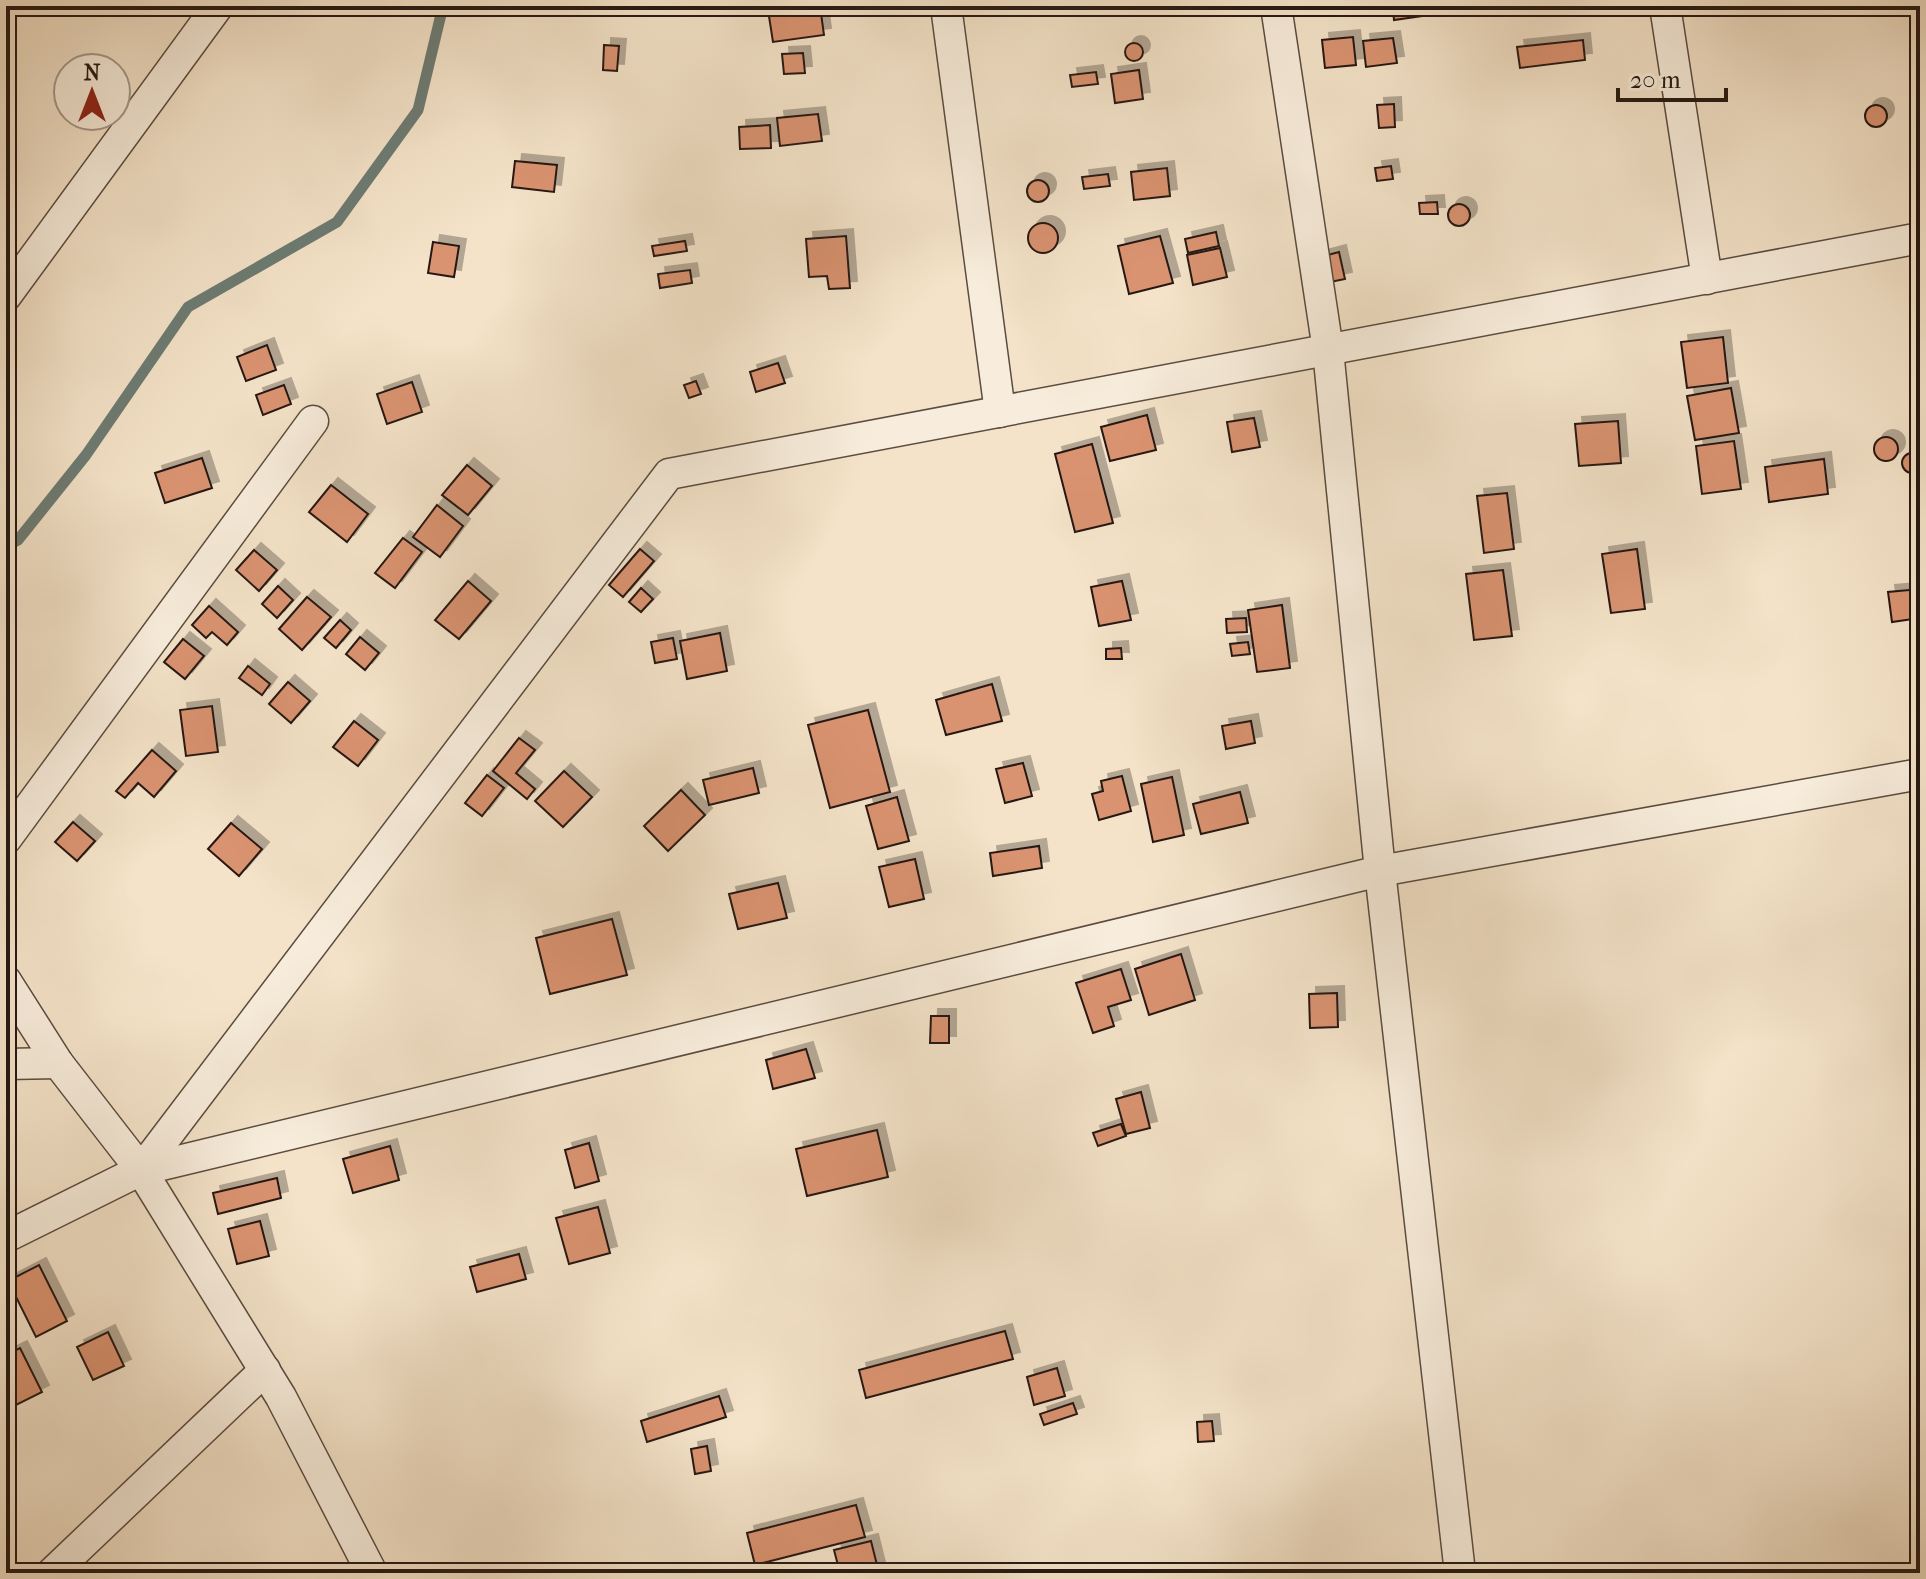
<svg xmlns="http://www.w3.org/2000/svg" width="1926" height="1579" font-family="'IM FELL French Canon',serif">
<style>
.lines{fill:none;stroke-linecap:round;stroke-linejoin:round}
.stream{stroke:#6d7c74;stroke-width:11}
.building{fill:#da9371;stroke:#261912;stroke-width:2;filter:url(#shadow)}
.street-casing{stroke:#5a4c40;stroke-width:33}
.street{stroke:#f8eddc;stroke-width:30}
</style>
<defs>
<filter id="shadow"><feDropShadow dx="7" dy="-7" stdDeviation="0" flood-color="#0004"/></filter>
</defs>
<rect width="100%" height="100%" fill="#f4e3c9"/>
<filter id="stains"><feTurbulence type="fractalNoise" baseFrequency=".0025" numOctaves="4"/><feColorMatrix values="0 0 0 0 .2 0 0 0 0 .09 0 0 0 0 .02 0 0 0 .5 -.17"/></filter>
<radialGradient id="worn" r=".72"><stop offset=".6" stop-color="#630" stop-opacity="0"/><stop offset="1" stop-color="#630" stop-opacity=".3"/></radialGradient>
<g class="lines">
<!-- stream -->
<polyline class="stream" points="6,546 18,540 86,455 188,307 337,222 418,110 443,6"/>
</g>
<!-- building -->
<g class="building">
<polygon points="802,6 820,6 824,35 773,42 768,10"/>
<polygon points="1411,6 1436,6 1437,14 1394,20 1393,9"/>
<polygon points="1834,6 1871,6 1872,12 1836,16"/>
<polygon points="1353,37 1356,65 1325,68 1322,40"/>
<polygon points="1393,38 1397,63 1366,67 1363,41"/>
<polygon points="1583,40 1585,60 1520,68 1517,47"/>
<circle cx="1134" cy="52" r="9"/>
<polygon points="604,45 619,46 617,71 603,70"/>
<polygon points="803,53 805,73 784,74 782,54"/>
<polygon points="1139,70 1143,99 1115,103 1111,74"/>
<polygon points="1096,72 1098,84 1072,87 1070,75"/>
<polygon points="1394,104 1395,127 1379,128 1377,105"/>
<circle cx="1876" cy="116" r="11"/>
<polygon points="818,114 822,141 780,146 777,118"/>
<polygon points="770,125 771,148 740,149 739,127"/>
<polygon points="515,161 557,165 554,192 512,187"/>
<polygon points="1391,166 1393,179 1377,181 1375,168"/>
<polygon points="1167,168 1170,196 1134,200 1131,172"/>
<polygon points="1108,174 1110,186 1084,189 1082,177"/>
<circle cx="1038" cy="191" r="11"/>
<polygon points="1437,202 1438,214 1420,214 1419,203"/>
<circle cx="1459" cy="215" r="11"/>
<circle cx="1043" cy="238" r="15"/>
<polygon points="1216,232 1219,246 1188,253 1185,239"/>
<polygon points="846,236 850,288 829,289 827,276 809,277 806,239"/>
<polygon points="1160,236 1173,283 1129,294 1118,246"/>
<polygon points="685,241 687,251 654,256 652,246"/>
<polygon points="433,242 459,246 454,277 428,273"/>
<polygon points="1220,248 1227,277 1193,285 1187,255"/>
<polygon points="1339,252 1345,279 1325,283 1320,257"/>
<polygon points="690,270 692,283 660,288 658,274"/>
<polygon points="1723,337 1728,383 1687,388 1681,342"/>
<polygon points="267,345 276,370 246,381 237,357"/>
<polygon points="778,363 785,383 756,392 750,372"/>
<polygon points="696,381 701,394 689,398 684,385"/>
<polygon points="412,382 422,412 387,424 377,394"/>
<polygon points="284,385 291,404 263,415 256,395"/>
<polygon points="1731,388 1739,433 1695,440 1687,396"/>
<polygon points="1147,415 1156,450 1110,461 1101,427"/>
<polygon points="1254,418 1260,447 1232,452 1227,422"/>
<polygon points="1618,421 1621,463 1579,466 1575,424"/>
<circle cx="1886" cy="449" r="12"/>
<polygon points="1734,441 1741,489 1702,494 1696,446"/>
<polygon points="1092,444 1113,523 1075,532 1055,454"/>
<circle cx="1912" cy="463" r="10"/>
<polygon points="202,458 212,488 165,503 155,473"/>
<polygon points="1824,459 1828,494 1769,502 1765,467"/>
<polygon points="467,465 492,486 468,515 442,495"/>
<polygon points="331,485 368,514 347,542 309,512"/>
<polygon points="1507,493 1514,549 1484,553 1477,496"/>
<polygon points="437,505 463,526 440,557 413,537"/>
<polygon points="403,538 422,552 395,588 375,573"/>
<polygon points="640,549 654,561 623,597 609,585"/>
<polygon points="1637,549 1645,609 1611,613 1602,554"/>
<polygon points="254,550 277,570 259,591 236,570"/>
<polygon points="1503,570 1512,636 1474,640 1466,574"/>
<polygon points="468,581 491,601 459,639 435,620"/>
<polygon points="1122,581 1131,620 1099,626 1091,587"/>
<polygon points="278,586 293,600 277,618 262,604"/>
<polygon points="641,588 653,599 641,612 629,602"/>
<polygon points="1920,589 1920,618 1892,622 1888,592"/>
<polygon points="307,597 331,617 302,650 279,629"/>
<polygon points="1282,605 1290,668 1257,672 1248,610"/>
<polygon points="209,606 238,632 227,645 212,632 206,638 192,625"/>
<polygon points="1246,618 1247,632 1227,633 1226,619"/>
<polygon points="340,620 351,630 336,648 324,638"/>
<polygon points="720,633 727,671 687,679 680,641"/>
<polygon points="360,637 379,653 365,670 346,654"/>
<polygon points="673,638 677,659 655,663 651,642"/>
<polygon points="183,639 204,656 185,679 164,662"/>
<polygon points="1248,642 1250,654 1232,656 1230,644"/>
<polygon points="1121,648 1122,659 1106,659 1106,649"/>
<polygon points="248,666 270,684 262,695 239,678"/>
<polygon points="288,682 310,701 291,723 269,704"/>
<polygon points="992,684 1002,721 946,735 936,700"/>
<polygon points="212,706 218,752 186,756 180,710"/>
<polygon points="868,710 890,792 830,808 808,725"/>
<polygon points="354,721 378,740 358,766 333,747"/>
<polygon points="1251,721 1255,743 1226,749 1222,726"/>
<polygon points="519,738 535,750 516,773 535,789 527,799 493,771"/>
<polygon points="152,750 176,771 154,797 138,783 125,798 116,791"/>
<polygon points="1023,763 1032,796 1005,803 996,769"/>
<polygon points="753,768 759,793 709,805 703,780"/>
<polygon points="564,771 592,797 563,827 535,801"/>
<polygon points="487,775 504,788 482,816 465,803"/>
<polygon points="1122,776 1131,811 1099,820 1092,794 1103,791 1101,781"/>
<polygon points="1172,777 1184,835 1153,842 1141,784"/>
<polygon points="681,790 705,815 668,851 644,826"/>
<polygon points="1240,792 1248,823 1201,834 1193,804"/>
<polygon points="897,797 909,841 878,849 866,806"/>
<polygon points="73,822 95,841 77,861 55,842"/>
<polygon points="231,823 262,849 239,876 208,849"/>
<polygon points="1039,846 1042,868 993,876 990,853"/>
<polygon points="915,859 924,899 889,907 879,867"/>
<polygon points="778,883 787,918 738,929 729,894"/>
<polygon points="612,919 627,975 550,994 536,938"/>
<polygon points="1181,954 1195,1000 1149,1015 1135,969"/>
<polygon points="1121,969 1131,1000 1108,1007 1114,1026 1093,1033 1076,983"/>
<polygon points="1337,993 1338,1027 1310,1028 1309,994"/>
<polygon points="931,1016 949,1016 949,1043 930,1043"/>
<polygon points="806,1049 815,1078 773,1089 766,1060"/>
<polygon points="1141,1092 1150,1128 1126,1134 1116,1099"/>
<polygon points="1121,1124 1126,1136 1098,1146 1093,1133"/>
<polygon points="877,1130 888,1177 807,1196 796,1149"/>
<polygon points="589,1143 599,1181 575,1188 565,1150"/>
<polygon points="390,1146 399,1180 353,1193 343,1159"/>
<polygon points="277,1178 281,1198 218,1214 213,1193"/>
<polygon points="598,1207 610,1253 569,1264 556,1218"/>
<polygon points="260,1221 269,1256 237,1264 228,1229"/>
<polygon points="519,1254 526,1279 477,1292 470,1267"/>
<polygon points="39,1265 67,1321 36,1337 8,1281"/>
<polygon points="1005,1331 1013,1359 866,1398 859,1370"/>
<polygon points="108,1332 124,1366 93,1380 77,1347"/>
<polygon points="20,1348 42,1392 6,1410 6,1355"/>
<polygon points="1057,1368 1065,1396 1034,1405 1027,1377"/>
<polygon points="719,1396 726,1417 647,1442 641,1421"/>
<polygon points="1073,1403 1077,1414 1044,1425 1040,1414"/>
<polygon points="1212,1421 1214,1441 1198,1442 1197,1422"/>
<polygon points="707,1446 711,1471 695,1474 691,1449"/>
<polygon points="856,1505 865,1537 755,1565 747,1533"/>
<polygon points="871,1541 878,1569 864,1573 840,1573 834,1550"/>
</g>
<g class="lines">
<defs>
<g id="street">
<polyline points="946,6 1000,412"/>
<polyline points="1276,6 1328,350 1380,871 1460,1573"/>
<polyline points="1665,6 1707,279"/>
<polyline points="6,296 218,6"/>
<polyline points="6,839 313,421"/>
<polyline points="6,981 58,1063 141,1170 281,1397 372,1573"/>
<polyline points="6,1064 58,1063"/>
<polyline points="141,1170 669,474 1920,238"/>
<polyline points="6,1237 141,1170 1380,871 1920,774"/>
<polyline points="52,1573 265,1370"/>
</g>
</defs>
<!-- street casing -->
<use href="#street" class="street-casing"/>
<!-- street -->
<use href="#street" class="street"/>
</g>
<!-- margin -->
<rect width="1926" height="1579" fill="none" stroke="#f4e3c9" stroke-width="32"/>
<rect x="8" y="8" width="1910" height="1563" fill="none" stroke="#261912" stroke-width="4"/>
<rect x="16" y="16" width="1894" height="1547" fill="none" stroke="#261912" stroke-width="2"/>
<!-- north arrow -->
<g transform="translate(92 92)"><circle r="38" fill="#f8eddc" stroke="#a4988b" stroke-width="2"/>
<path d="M0-6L14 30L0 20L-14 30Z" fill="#8f2418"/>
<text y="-12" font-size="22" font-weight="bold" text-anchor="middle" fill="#261912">N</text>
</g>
<!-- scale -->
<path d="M1618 88v12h108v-12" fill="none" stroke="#261912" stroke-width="4"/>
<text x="1630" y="88" font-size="24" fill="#261912" stroke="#f8eddc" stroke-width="6" paint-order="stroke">20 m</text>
<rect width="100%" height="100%" filter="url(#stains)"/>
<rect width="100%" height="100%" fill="url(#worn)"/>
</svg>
